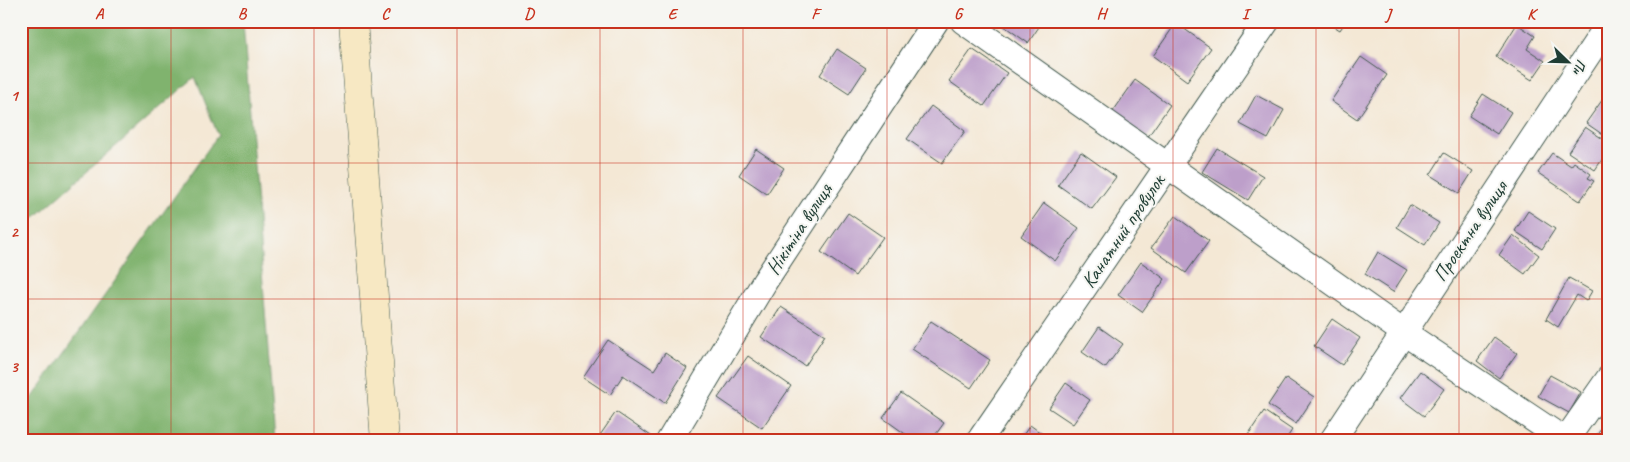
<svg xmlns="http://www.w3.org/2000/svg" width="1630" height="462" font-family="Caveat,sans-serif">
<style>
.forest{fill:#80b36e;stroke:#507851}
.building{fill:#bd9fca}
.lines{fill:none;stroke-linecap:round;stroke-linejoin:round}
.street-casing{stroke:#3f574c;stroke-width:27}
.secondary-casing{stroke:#3f574c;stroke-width:29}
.street{stroke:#fff;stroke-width:25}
.secondary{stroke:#f7e8c3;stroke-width:28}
.grid{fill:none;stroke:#c8321e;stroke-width:1;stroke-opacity:0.55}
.labels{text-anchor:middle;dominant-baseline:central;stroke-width:4;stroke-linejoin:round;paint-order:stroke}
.street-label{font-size:20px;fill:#1f3d34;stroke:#f6f6f2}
.neatline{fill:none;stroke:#c8321e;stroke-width:2}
.grid-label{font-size:16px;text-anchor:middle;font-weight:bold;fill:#c8321e}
</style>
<rect width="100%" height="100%" fill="#f6f6f2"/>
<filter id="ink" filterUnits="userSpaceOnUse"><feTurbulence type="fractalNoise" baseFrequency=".02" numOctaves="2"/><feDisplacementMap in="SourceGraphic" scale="10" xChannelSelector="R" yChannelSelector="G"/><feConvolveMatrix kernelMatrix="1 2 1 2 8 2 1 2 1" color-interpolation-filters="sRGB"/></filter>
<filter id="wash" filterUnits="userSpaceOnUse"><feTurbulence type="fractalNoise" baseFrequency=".0096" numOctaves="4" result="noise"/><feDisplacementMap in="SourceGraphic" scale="20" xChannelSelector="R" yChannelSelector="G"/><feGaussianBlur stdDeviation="1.12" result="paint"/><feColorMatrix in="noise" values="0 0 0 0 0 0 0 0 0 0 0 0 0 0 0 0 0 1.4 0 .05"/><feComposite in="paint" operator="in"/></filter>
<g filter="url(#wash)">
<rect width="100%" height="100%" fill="#f4e8d5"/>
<!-- forest -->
<polygon class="forest" points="21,21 243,21 275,441 21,441 21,414 218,135 195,77 34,218 21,225"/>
<g id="blocks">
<!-- building -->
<g class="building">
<polygon points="997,21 1043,21 1028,43"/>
<polygon points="1325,21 1346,21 1340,30"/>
<polygon points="1176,23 1211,48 1187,81 1153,56"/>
<polygon points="1517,24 1535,36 1527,49 1545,61 1532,80 1496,57"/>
<polygon points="837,49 866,68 849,94 820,75"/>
<polygon points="972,49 1007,73 984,106 949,81"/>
<polygon points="1361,57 1387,75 1357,119 1331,101"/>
<polygon points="1135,80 1170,105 1147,138 1112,113"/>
<polygon points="1483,94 1511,112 1497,134 1469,116"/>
<polygon points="1256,95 1284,110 1268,139 1240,124"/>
<polygon points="1605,96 1609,99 1609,139 1586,123"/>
<polygon points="931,106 965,131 942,163 907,139"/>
<polygon points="1585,127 1609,143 1609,149 1595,170 1568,152"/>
<polygon points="1217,148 1263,176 1248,200 1202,172"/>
<polygon points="756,149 784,168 767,194 739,175"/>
<polygon points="1081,152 1116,177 1092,209 1058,185"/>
<polygon points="1444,153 1473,171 1459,193 1430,175"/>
<polygon points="1552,153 1571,166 1574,162 1591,174 1588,178 1594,181 1580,201 1538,173"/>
<polygon points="1044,203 1079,228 1055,261 1021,236"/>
<polygon points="1410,205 1439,223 1425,245 1397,227"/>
<polygon points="1528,211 1555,229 1542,249 1515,231"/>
<polygon points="848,213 883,237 855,276 821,252"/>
<polygon points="1175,216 1209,241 1186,273 1151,248"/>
<polygon points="1513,235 1539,255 1525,274 1499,255"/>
<polygon points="1378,252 1407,270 1393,292 1365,274"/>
<polygon points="1141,262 1165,279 1142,312 1118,295"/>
<polygon points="1569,278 1592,291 1586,301 1577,295 1558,327 1546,319"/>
<polygon points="781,307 825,335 805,366 761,337"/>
<polygon points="1332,319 1360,338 1342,365 1314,346"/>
<polygon points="931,321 990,360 971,388 912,349"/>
<polygon points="1099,327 1123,344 1105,368 1082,352"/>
<polygon points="1494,337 1517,353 1499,378 1477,361"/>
<polygon points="608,340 654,370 665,353 687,368 665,403 623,375 610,395 583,377"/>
<polygon points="748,356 791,386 762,428 718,398"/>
<polygon points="1420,371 1444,389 1424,416 1400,398"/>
<polygon points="1550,375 1581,392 1569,413 1538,396"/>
<polygon points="1286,378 1314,397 1296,424 1268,405"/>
<polygon points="1066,383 1090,400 1073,424 1049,408"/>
<polygon points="901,393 944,423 931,441 915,441 883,418"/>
<polygon points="1264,411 1292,430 1285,441 1250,441 1246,438"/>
<polygon points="616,412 651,436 648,441 596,441"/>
<polygon points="1609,418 1609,441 1603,441 1596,436"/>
<polygon points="1030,425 1052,441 1019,441"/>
</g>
</g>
</g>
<g filter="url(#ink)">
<use href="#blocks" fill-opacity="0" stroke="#3f574c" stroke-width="1"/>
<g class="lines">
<defs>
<g id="street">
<polyline points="963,21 1403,332 1566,441"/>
<polyline points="669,441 765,281 936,21"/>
<polyline points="979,441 1267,21"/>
<polyline points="1332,441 1609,23"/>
<polyline points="1565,441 1609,378"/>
</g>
<polyline id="secondary" points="353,21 385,441"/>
</defs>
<!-- street casing -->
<use href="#street" class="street-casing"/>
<!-- secondary casing -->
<use href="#secondary" class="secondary-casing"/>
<!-- street -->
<use href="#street" class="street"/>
<!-- secondary -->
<use href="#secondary" class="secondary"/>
</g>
</g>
<!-- grid -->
<path class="grid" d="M171,21V441M314,21V441M457,21V441M600,21V441M743,21V441M887,21V441M1030,21V441M1173,21V441M1316,21V441M1459,21V441M21,163H1609M21,299H1609"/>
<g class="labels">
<!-- street labels -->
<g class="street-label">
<text transform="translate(799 229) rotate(-57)">Нікітіна вулиця</text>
<text transform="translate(1123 231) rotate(-56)">Канатний провулок</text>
<text transform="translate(1470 231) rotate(-56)">Проектна вулиця</text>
</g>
</g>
<!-- margin -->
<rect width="1630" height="462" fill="none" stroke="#f6f6f2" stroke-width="55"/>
<!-- north arrow -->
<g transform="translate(1568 62) rotate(113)" stroke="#f6f6f2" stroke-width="4" paint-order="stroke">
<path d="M0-4L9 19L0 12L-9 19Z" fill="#1f3d34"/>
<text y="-8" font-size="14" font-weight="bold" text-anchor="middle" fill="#1f3d34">Пн</text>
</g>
<rect x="28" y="28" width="1574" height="406" class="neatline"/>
<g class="grid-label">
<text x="99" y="19">A</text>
<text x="242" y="19">B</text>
<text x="385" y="19">C</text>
<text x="529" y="19">D</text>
<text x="672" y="19">E</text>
<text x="815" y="19">F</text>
<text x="958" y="19">G</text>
<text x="1101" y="19">H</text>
<text x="1245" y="19">I</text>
<text x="1388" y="19">J</text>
<text x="1531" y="19">K</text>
<text x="14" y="101">1</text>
<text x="14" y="237">2</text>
<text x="14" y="372">3</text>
</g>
</svg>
